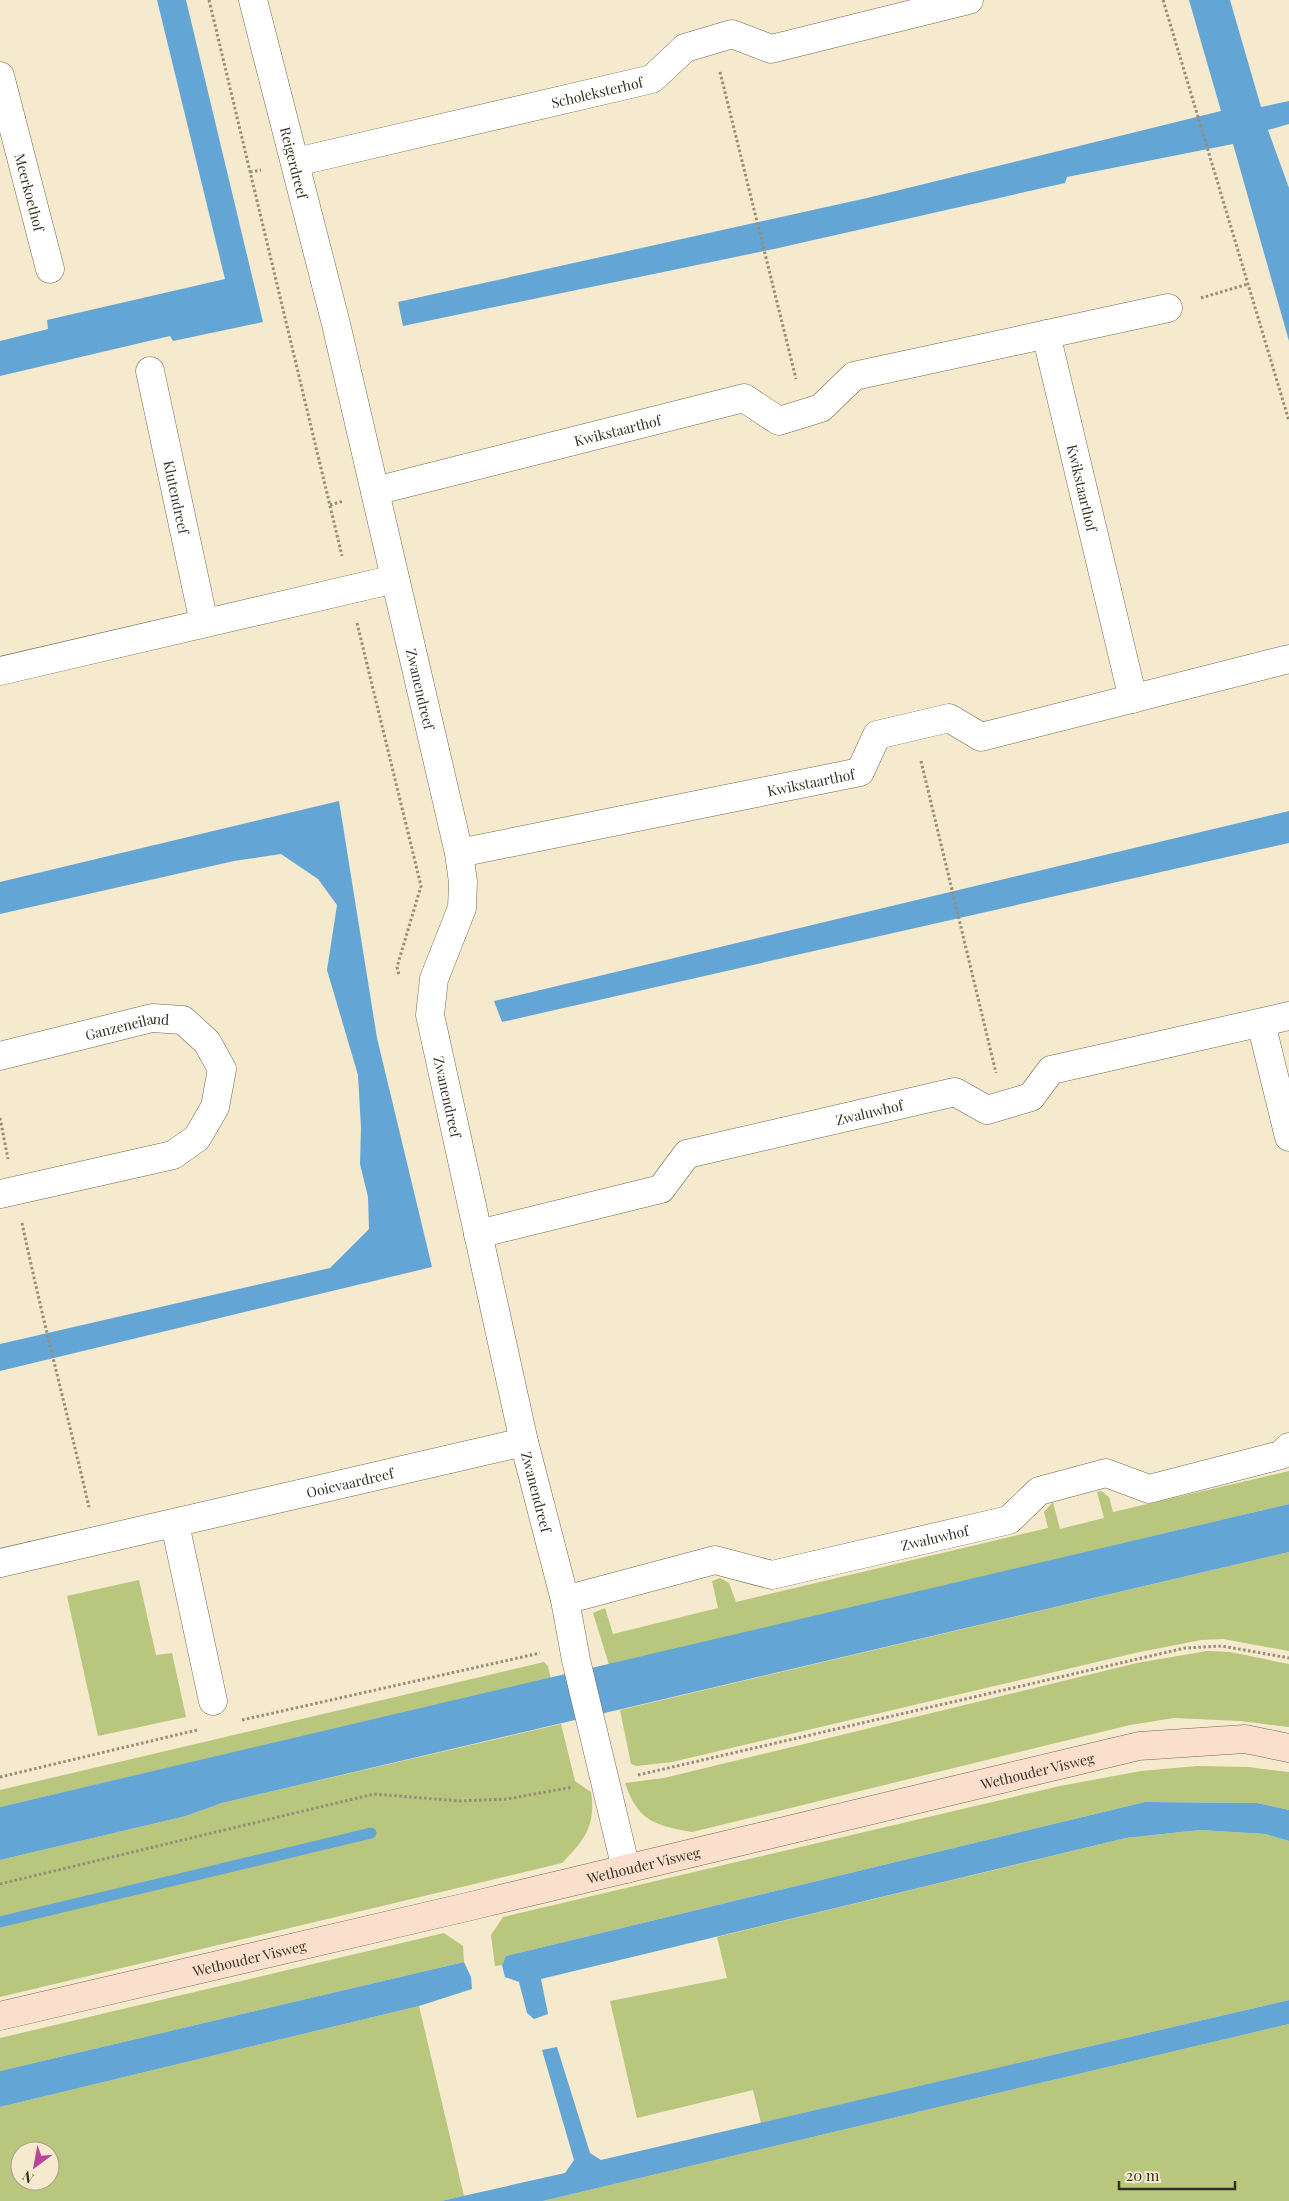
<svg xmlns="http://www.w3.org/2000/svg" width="1289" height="2201" font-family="'Playfair Display',serif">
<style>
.green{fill:#b9c67d;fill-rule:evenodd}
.water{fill:#63a6d6}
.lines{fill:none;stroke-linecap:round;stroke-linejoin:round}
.stream{stroke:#63a6d6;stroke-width:11}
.street-casing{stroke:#726750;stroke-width:29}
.secondary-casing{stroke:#726750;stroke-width:29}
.path{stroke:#968e7b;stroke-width:3;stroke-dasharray:2.5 2.5;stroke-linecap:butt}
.street{stroke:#fff;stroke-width:28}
.secondary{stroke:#fadfcc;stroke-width:28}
.labels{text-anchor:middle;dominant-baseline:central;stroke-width:4;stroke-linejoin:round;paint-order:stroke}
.street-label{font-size:14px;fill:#343025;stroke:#f5e9ce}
</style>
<rect width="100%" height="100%" fill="#f5e9ce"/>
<!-- green -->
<g class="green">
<polygon points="1289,1471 1289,1504 609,1665 593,1613 605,1608 613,1634 718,1608 712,1581 720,1578 729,1583 736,1602 1048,1528 1044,1512 1053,1502 1060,1529 1104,1518 1097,1492 1101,1491 1109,1497 1113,1512"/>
<polygon points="1289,1552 1289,1651 1223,1639 1201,1640 1135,1653 672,1762 636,1766 631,1764 620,1710"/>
<polygon points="139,1580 156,1655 172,1653 186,1717 98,1736 67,1596"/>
<path d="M1207,1651L1230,1652L1289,1664V1727L1240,1721L1174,1718L1130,1725L692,1832C654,1825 638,1821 625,1783L664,1778L1137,1663Z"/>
<polygon points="544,1662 548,1666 551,1679 0,1807 0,1790"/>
<path d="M561,1724L575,1781L591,1792C596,1825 585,1840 562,1863L0,1997V1860L186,1816L222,1803Z"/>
<polygon points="1197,1766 1248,1767 1289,1772 1289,1810 1257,1803 1145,1802 506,1956 502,1965 495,1966 491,1935 503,1917 1060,1786 1141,1771"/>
<polygon points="1200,1830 1265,1834 1289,1841 1289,2000 761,2123 753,2090 637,2118 610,2001 727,1978 717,1937 1126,1838"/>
<polygon points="444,1933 463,1946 464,1962 0,2071 0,2038"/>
<path d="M419,2006L464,2196L441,2201H0V2107ZM20,2151H50V2181H20Z"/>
<polygon points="1289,2024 1289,2201 543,2201"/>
</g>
<!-- water -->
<g class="water">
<polygon points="157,0 186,0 263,322 173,341 170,336 0,376 0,341 48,329 47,320 225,279"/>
<polygon points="1189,0 1230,0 1261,107 1289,101 1289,124 1268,130 1289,188 1289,341 1233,144 1067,177 1065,183 774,249 403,326 398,302 867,198 1221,111"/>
<polygon points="339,801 377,1038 432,1267 0,1371 0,1344 330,1268 369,1229 368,1197 360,1164 361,1128 358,1075 327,970 337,905 318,879 281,854 234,861 0,914 0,882"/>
<polygon points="1289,811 1289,843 502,1022 494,1001"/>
<polygon points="1289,1504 1289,1552 222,1803 186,1816 0,1860 0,1807"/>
<polygon points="1145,1802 1257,1803 1289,1810 1289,1841 1265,1834 1200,1830 1126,1838 541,1979 548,2014 534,2019 527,2013 519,1982 505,1977 502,1965 506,1956"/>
<polygon points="464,1962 471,1977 472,1989 419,2006 0,2107 0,2071"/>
<polygon points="1289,2000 1289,2024 543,2201 441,2201 565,2173 574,2160 542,2050 557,2047 590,2153 601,2160"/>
</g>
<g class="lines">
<!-- stream -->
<polyline class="stream" points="0,1922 371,1833"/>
<defs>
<g id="street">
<path id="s1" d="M253,0L336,324L459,853L463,882L462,908L434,979L430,1015L524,1442L565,1600L576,1660L626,1869"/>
<path id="s2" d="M0,76L50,269"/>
<path id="s3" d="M296,162L652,79L685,48L732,34L771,49L969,0"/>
<path id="s4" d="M1046,334L1133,699"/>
<path id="s5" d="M150,371L204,623"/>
<path id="s6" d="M375,491L744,398L779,421L821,408L854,376L1168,308"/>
<polyline points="0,671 395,579"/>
<path id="s7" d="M459,853L860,772L877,735L949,718L981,737L1289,659"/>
<polyline points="1261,1023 1289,1137"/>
<path id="s8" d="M0,1056L152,1018L183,1020L207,1042L222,1069L215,1107L197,1138L173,1155L0,1194"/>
<path id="s9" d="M478,1234L661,1189L687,1154L955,1092L987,1110L1031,1097L1051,1070L1289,1016"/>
<polyline points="175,1524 213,1701"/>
<path id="s10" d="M0,1563L524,1442"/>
<path id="s11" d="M565,1600L715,1560L772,1575L1009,1520L1039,1491L1106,1473L1149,1489L1281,1455L1289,1447"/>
</g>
<g id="secondary">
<path id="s12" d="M0,2016L471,1906L1139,1746L1245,1739L1289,1748"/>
</g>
</defs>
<!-- street casing -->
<use href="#street" class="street-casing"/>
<!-- secondary casing -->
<use href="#secondary" class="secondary-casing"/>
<!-- path -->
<g class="path">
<polyline points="209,0 342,556"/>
<polyline points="1163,0 1289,421"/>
<polyline points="720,72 796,379"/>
<polyline points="250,172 261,170"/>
<polyline points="1201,298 1248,284"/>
<polyline points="330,505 343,501"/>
<polyline points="357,623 421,886 397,967 399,975"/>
<polyline points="921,761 996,1073"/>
<polyline points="0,1118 8,1159"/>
<path d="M22,1223C42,1318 67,1412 89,1507"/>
<polyline points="242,1720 540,1653"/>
<polyline points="638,1775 1185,1648 1222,1646 1289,1658"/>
<polyline points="0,1777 197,1730"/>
<polyline points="0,1884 374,1794 460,1801 507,1799 573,1787"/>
</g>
<!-- street -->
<use href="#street" class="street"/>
<!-- secondary -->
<use href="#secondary" class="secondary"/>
</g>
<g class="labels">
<!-- street labels -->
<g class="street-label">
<text stroke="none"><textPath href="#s3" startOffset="309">Scholeksterhof</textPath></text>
<text stroke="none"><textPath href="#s1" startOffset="168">Reigerdreef</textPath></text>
<text stroke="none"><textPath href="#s2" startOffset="120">Meerkoethof</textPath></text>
<text stroke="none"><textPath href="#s6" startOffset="250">Kwikstaarthof</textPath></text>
<text stroke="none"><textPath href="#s4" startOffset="158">Kwikstaarthof</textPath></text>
<text stroke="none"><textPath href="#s5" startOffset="129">Klutendreef</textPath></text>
<text stroke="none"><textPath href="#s1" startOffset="709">Zwanendreef</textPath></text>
<text stroke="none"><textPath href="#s7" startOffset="359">Kwikstaarthof</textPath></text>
<text stroke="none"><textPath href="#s8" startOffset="131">Ganzeneiland</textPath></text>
<text stroke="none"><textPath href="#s1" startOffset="1129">Zwanendreef</textPath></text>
<text stroke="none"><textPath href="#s9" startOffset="419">Zwaluwhof</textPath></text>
<text stroke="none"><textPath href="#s10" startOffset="359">Ooievaardreef</textPath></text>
<text stroke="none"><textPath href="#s1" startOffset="1534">Zwanendreef</textPath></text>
<text stroke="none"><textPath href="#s11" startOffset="381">Zwaluwhof</textPath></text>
<text stroke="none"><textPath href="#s12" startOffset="1066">Wethouder Visweg</textPath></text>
<text stroke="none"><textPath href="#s12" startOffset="661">Wethouder Visweg</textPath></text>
<text stroke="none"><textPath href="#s12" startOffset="256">Wethouder Visweg</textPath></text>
</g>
</g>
<!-- north arrow -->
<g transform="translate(35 2166) rotate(212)"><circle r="24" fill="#f5e9ce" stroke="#a89f8a"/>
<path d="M0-4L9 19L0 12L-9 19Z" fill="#bc4396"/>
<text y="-8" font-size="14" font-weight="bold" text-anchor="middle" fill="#343025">N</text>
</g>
<!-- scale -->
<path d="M1119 2181v8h116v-8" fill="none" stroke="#343025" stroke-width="2.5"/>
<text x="1126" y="2181" font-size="15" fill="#343025" stroke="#f5e9ce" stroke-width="4" paint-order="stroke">20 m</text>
</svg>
